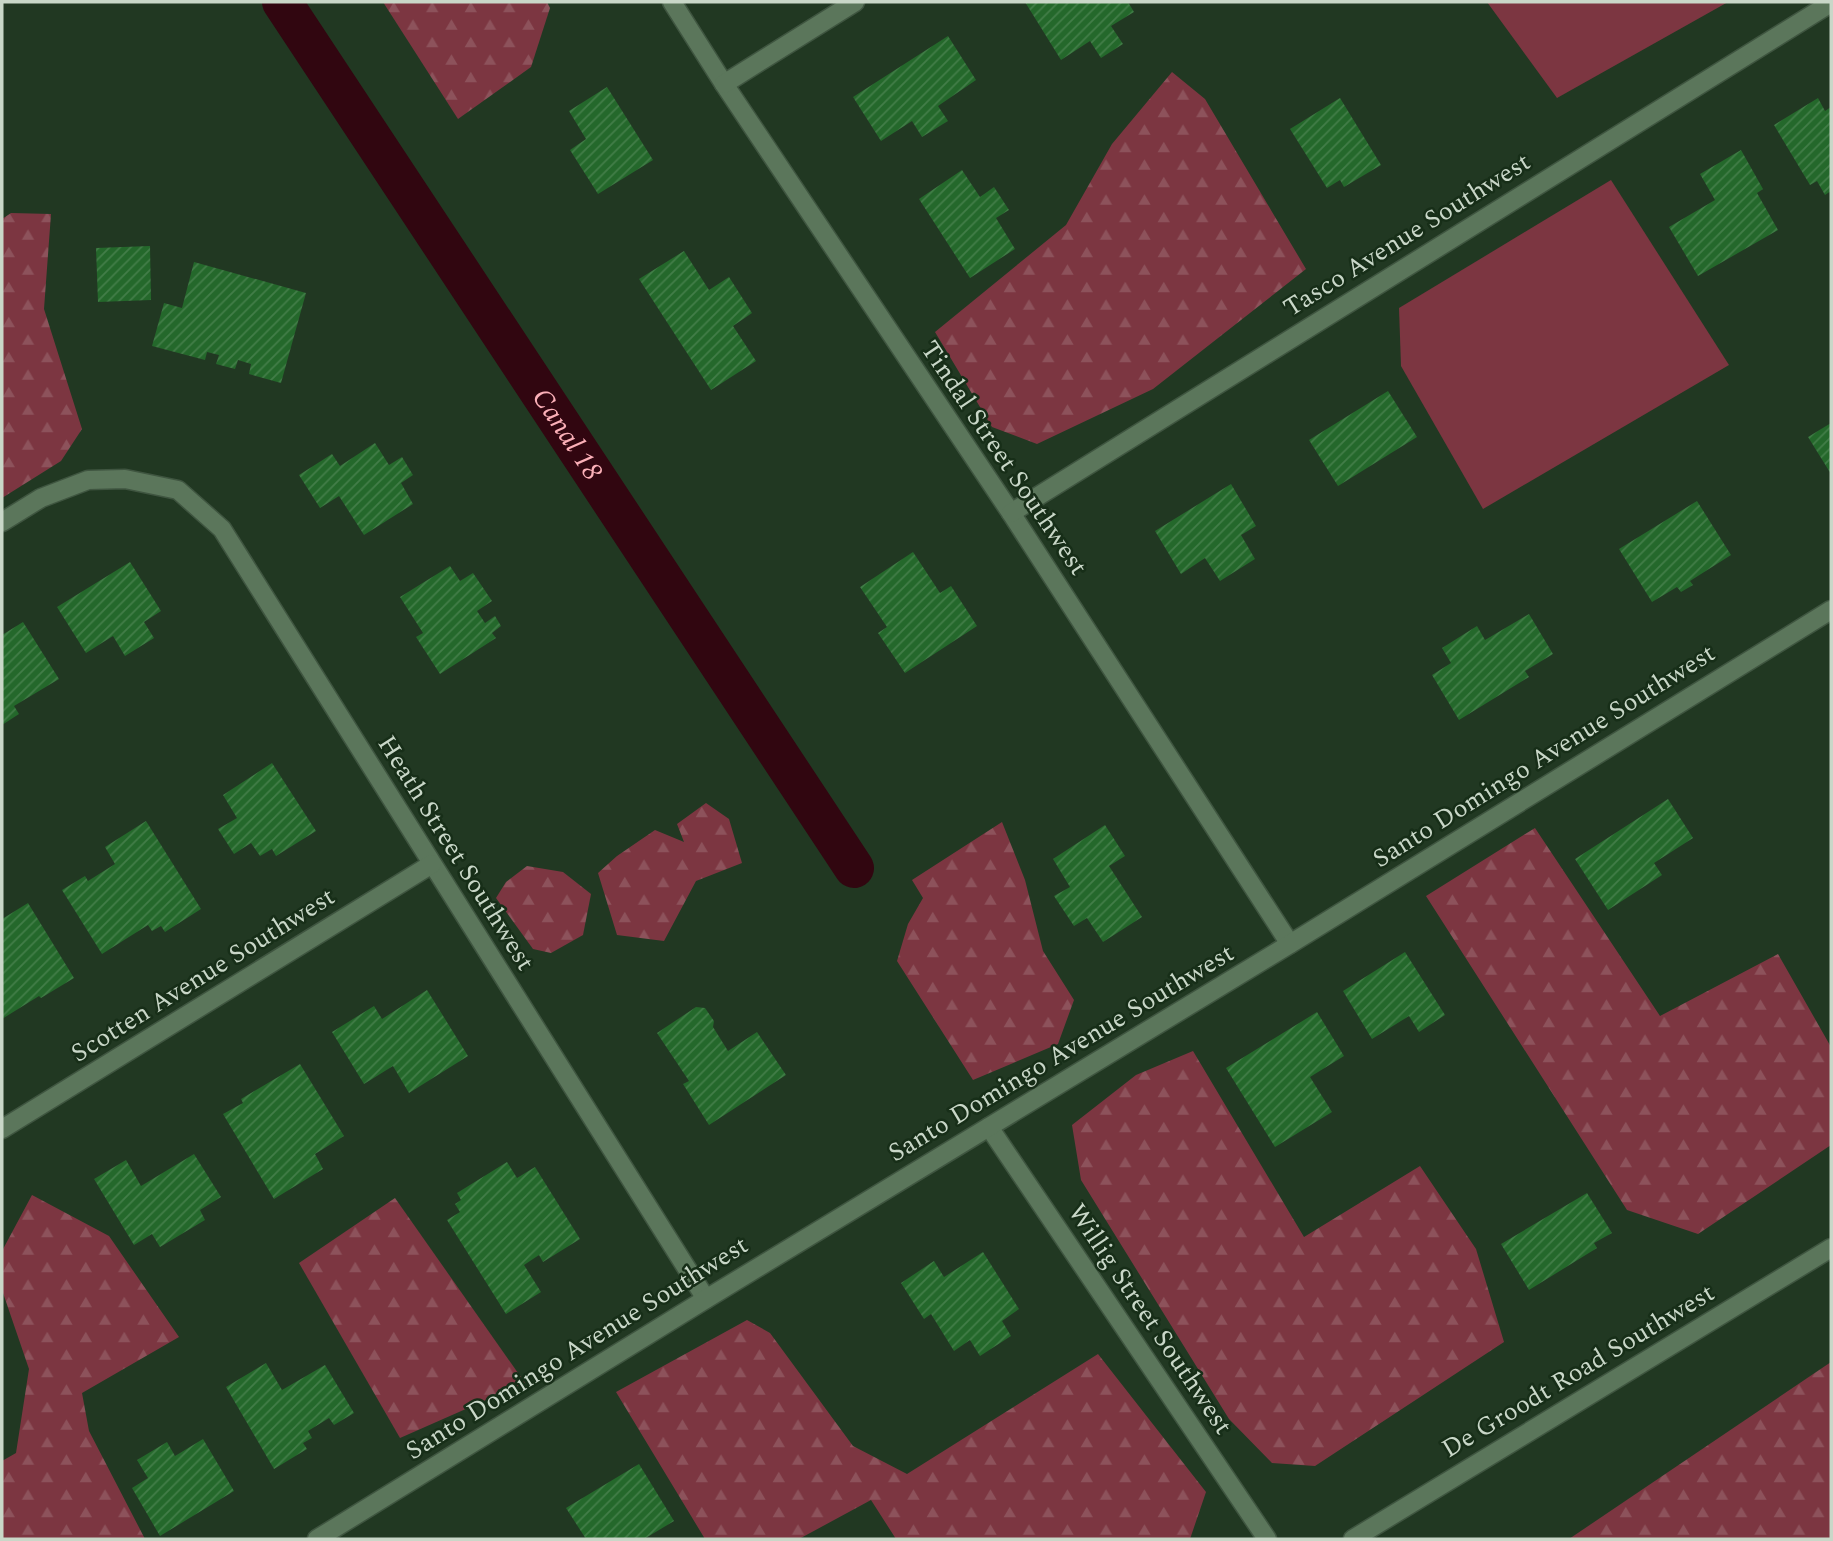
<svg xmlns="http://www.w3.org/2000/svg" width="1833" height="1541" font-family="Spectral,serif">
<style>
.grass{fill:#7c3641}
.forest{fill:url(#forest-firs)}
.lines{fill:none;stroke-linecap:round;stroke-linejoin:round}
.canal{stroke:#310610;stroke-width:40}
.building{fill:url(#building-hatch)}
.minor-casing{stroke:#3f5540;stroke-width:21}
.minor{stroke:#5b765b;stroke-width:18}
.labels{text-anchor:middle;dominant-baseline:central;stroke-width:5;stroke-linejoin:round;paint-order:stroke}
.street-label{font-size:26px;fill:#c9d7c8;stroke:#172e18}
.water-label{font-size:28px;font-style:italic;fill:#fbb0b8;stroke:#172e18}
</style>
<defs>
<pattern id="forest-firs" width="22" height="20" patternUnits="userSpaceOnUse" patternTransform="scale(1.75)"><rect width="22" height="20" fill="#7c3641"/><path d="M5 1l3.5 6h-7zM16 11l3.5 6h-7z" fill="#8d525b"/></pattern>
<pattern id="building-hatch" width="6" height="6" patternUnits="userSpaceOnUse" patternTransform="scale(1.75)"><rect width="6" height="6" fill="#24682b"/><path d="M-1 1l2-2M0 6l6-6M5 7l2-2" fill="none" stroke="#427d48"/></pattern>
</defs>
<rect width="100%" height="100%" fill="#213822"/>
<!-- grass -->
<g class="grass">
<polygon points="1487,2 1728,2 1557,98"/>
<polygon points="1611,180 1729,365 1483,509 1401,366 1399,308"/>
</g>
<!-- forest -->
<g class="forest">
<polygon points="383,2 547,2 550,8 531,67 458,119"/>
<polygon points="1172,72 1205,99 1306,269 1153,389 1037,444 992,427 935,332 1066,225 1112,144"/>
<polygon points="11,213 51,214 44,309 82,429 61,461 2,498 2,219"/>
<polygon points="706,803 729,819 742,863 696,881 664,941 617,935 598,873 617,856 655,830 684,842 677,824"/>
<polygon points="1002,822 1025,880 1043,951 1074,1000 1058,1044 973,1080 897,961 908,924 923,898 912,880"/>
<polygon points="1535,828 1660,1016 1778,954 1831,1047 1831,1145 1698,1234 1627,1210 1426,896"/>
<polygon points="527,866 563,872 591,894 583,935 551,953 533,949 496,898 506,882"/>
<polygon points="1193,1051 1304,1237 1420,1166 1476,1249 1504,1342 1315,1466 1272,1463 1229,1419 1081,1180 1072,1125 1136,1075"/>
<polygon points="32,1195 109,1236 179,1337 82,1393 89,1431 145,1539 2,1539 2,1461 16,1453 29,1369 2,1290 2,1251"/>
<polygon points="395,1198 525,1383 400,1438 299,1263"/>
<polygon points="747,1320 770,1333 853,1446 907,1474 1098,1354 1206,1492 1190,1539 896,1539 871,1500 799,1539 705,1539 616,1392"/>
<polygon points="1831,1362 1831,1539 1569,1539"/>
</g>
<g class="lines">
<!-- canal -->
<path class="canal" id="s1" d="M282,2L854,868"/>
</g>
<!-- building -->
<g class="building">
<polygon points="1025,2 1128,2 1134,12 1111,26 1123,44 1101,58 1090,41 1061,60"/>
<polygon points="948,36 976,80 938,106 948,121 922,137 912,121 881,141 853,97"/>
<polygon points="607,87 653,160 598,194 570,150 586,139 569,111"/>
<polygon points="1340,98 1381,165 1344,187 1340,180 1327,188 1290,129"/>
<polygon points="1818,98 1825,111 1831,107 1831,191 1825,195 1817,181 1810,185 1774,125"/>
<polygon points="1741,150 1763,189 1757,193 1778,230 1698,276 1669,227 1715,200 1700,174"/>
<polygon points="962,170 980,197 994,187 1009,210 996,218 1015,249 970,278 919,199"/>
<polygon points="150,246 151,300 98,302 96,248"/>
<polygon points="684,251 709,290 729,277 752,313 733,326 756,361 711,390 639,279"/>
<polygon points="194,262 306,293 281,383 249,374 251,364 238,360 235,369 216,364 219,355 207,352 205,360 152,346 164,303 182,308"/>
<polygon points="1388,391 1417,437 1338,486 1309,440"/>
<polygon points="1831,423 1831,474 1808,437"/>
<polygon points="375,443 389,465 402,457 413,475 401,483 413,504 364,535 339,496 320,508 299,475 332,454 340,466"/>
<polygon points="1231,484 1256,526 1241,535 1255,559 1220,581 1205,558 1181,574 1155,531"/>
<polygon points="1697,501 1731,555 1690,581 1693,585 1681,592 1677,587 1652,602 1619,549"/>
<polygon points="913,552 940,593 951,586 977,626 905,673 878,633 887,627 860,587"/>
<polygon points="130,562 161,611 144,622 154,638 125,656 113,636 86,653 57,607"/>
<polygon points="450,566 460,581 473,573 492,601 477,611 485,623 495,616 501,626 492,633 496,638 440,674 416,637 423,633 400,597"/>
<polygon points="1529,614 1553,654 1525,671 1529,677 1459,720 1432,675 1451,663 1442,648 1477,626 1485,640"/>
<polygon points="23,622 59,679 14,706 19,714 2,725 2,635"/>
<polygon points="272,763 316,831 276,856 272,849 260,856 251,843 234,854 218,829 237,818 223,795"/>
<polygon points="1668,799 1693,838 1654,863 1662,875 1608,910 1575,859"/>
<polygon points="146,821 201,909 165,932 161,926 152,931 148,925 102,954 62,890 85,876 88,881 115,864 105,847"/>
<polygon points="1105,825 1125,856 1109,866 1142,917 1103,942 1087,918 1074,926 1054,896 1070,887 1053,859"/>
<polygon points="28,903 74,978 41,998 39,996 2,1019 2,919"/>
<polygon points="1405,952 1445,1015 1419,1032 1409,1016 1372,1039 1343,991"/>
<polygon points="427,990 468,1056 409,1093 393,1066 364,1084 332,1032 374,1006 382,1019"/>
<polygon points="696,1007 705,1008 714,1021 713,1027 728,1051 757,1032 786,1075 709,1125 683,1084 689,1081 657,1033"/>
<polygon points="1317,1012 1344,1056 1310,1077 1332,1112 1275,1147 1226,1068"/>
<polygon points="300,1064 344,1136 315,1154 323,1169 274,1199 223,1114 243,1103 241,1099"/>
<polygon points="194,1154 221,1197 200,1210 205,1220 160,1247 152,1234 134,1245 94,1179 126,1160 141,1186"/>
<polygon points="507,1162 517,1178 535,1167 580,1239 543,1262 539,1255 524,1265 541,1292 506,1314 447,1220 460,1212 455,1204 461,1200 457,1193"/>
<polygon points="1587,1193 1612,1233 1594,1243 1597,1248 1529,1290 1501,1244"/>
<polygon points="983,1252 1019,1309 1002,1321 1011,1336 980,1356 970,1340 954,1351 931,1314 924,1319 901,1283 934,1261 944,1277"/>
<polygon points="266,1363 282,1390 325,1365 354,1413 334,1425 329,1418 308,1431 312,1438 303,1443 307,1449 274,1469 226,1387"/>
<polygon points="203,1439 234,1491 160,1536 132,1488 148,1478 137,1460 167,1442 175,1456"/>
<polygon points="639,1464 674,1521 644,1539 586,1539 566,1508"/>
</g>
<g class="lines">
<defs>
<g id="minor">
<polyline points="672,2 724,84 1011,513 1290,944"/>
<polyline points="724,84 855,2"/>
<polyline points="1011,513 1831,3"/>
<polyline points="2,522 41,498 88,480 125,479 178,490 222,529 706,1299"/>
<polyline points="989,1127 1267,1539"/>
<polyline points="2,1129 432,864"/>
<polyline points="317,1539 706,1299 1290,944 1831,610"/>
<polyline points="1353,1539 1831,1248"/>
</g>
</defs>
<!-- minor casing -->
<use href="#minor" class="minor-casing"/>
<!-- minor -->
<use href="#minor" class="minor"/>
</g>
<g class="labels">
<!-- street labels -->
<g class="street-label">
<text transform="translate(1407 235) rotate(-32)">Tasco Avenue Southwest</text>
<text transform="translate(1004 458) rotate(56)">Tindal Street Southwest</text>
<text transform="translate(1544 756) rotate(-32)">Santo Domingo Avenue Southwest</text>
<text transform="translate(456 853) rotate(58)">Heath Street Southwest</text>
<text transform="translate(203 975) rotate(-32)">Scotten Avenue Southwest</text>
<text transform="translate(1061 1053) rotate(-31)">Santo Domingo Avenue Southwest</text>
<text transform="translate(1150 1319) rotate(56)">Willig Street Southwest</text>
<text transform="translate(577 1348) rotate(-32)">Santo Domingo Avenue Southwest</text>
<text transform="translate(1578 1371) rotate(-31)">De Groodt Road Southwest</text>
</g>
<!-- water labels -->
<g class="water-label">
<text stroke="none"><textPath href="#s1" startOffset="518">Canal 18</textPath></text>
</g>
</g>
<!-- border -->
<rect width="1833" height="1541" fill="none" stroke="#c9d7c8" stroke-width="7"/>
</svg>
